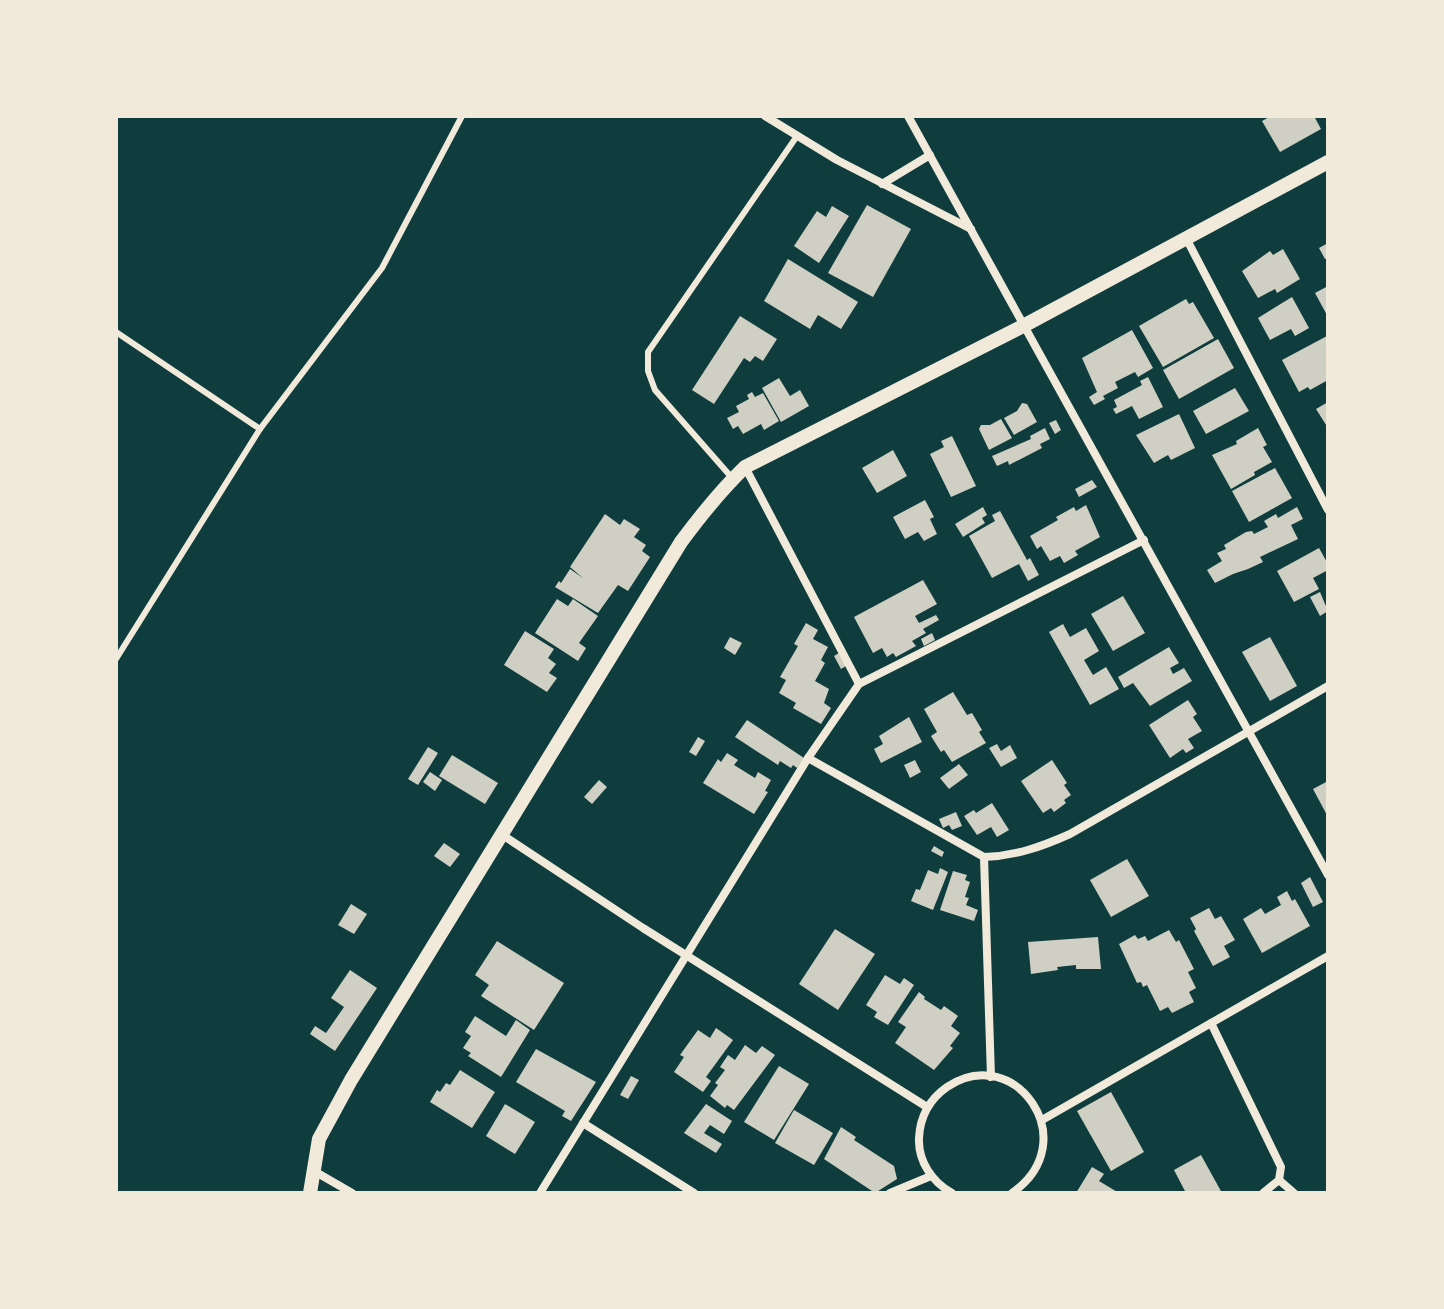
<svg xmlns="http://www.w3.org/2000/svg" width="1444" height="1309" font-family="'Exo 2',sans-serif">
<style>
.building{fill:#cfcfc3}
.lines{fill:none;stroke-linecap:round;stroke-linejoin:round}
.service{stroke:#f1e9da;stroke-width:6}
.minor{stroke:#f1e9da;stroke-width:8}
.tertiary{stroke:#f1e9da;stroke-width:14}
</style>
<rect width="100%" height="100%" fill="#0f3d3e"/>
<!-- building -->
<g class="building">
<polygon points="1271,116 1314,116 1321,129 1280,152 1262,121"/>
<polygon points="867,205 911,229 873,297 828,273"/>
<polygon points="832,206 849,216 819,263 794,246 817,211 826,217"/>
<polygon points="1328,243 1328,258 1325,259 1319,248"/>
<polygon points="1283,249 1300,279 1277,293 1275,289 1258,298 1242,271 1270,251 1273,255"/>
<polygon points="788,259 858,302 841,329 818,315 810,329 764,301"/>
<polygon points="1328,286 1328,317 1315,293"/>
<polygon points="1292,297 1309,328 1295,336 1291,329 1270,340 1258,318"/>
<polygon points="1186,299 1189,304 1193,302 1214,338 1163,367 1139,326"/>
<polygon points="740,316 777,339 763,361 755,356 750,362 744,358 714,404 692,390"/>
<polygon points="1132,330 1153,368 1138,377 1135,372 1115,382 1118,388 1103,396 1105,399 1094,405 1089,397 1097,392 1082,358"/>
<polygon points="1327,336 1328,380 1310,390 1308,387 1299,392 1282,360"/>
<polygon points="1218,339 1234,368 1179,399 1163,370"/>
<polygon points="1148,377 1163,407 1139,419 1132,406 1116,414 1113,409 1117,407 1114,400 1142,385 1140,381"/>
<polygon points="779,378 790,396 800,390 809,406 781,422 762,388"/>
<polygon points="1235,388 1249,411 1206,434 1193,411"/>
<polygon points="752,392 755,397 763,393 779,421 764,430 761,424 743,434 738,426 733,429 727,418 739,412 736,406 749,399 747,395"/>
<polygon points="1328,402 1328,428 1316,409"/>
<polygon points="1022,403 1027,404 1037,422 1014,435 1004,418 1017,411"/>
<polygon points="1179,414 1195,448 1171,460 1168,455 1154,463 1136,435"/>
<polygon points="1001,419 1012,438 989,450 979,429 981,425 990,425"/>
<polygon points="1056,420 1061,430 1055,434 1049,423"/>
<polygon points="1045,428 1050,439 1040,444 1042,448 1009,465 1008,461 997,466 992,456 1031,439 1030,436"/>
<polygon points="1258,428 1267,445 1263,447 1272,462 1254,472 1255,475 1231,489 1212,455 1237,444 1236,441"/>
<polygon points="952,436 976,486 951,497 930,454 944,447 941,441"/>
<polygon points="893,450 907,476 877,493 862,468"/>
<polygon points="1275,468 1292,498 1249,522 1232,491"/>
<polygon points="1092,480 1097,487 1079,497 1075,489"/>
<polygon points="925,500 934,517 930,519 937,534 924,541 918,532 905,539 893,517"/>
<polygon points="1086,505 1100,537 1075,551 1078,555 1064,563 1060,556 1050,561 1041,546 1037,549 1030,536 1058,520 1056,517 1074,507 1076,511"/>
<polygon points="983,507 987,515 982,518 985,523 963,537 955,524"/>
<polygon points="1297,507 1303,519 1291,525 1298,539 1260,557 1263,562 1248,569 1233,574 1215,583 1207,570 1222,561 1217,553 1226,549 1224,545 1246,532 1252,531 1254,534 1268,527 1264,521 1276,514 1278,518"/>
<polygon points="1000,511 1027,560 1030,558 1039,575 1028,581 1019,564 992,578 969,536 995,521 992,515"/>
<polygon points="605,514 620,525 624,519 640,529 634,537 646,545 642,551 650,557 628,591 618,585 598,613 555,587 559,581 561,583 570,569 583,578 570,567"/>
<polygon points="1319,548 1328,564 1328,570 1313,578 1319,589 1294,602 1277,571"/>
<polygon points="923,580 937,604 915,616 919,623 936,615 939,620 923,629 926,633 912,641 916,646 896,657 893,653 887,657 882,648 873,653 854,617"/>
<polygon points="1320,592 1328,611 1320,616 1310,597"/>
<polygon points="1123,596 1145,633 1113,651 1091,614"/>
<polygon points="557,599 568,606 573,599 598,616 579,643 586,648 578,661 535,633"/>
<polygon points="806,623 818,630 813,639 828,647 821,660 825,663 815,681 829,689 824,703 831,708 821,724 793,708 796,703 779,693 786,680 780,677 798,646 794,644"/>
<polygon points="1063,624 1070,637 1086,628 1099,651 1084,660 1093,675 1106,667 1119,689 1090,705 1049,632"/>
<polygon points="525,631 554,649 548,658 556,664 549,673 557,678 547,692 504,665"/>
<polygon points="932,633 935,640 924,646 921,639"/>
<polygon points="730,637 742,643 735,655 724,648"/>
<polygon points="1270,637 1297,686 1270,701 1242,652"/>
<polygon points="1169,647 1179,663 1170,668 1173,674 1184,668 1192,681 1150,706 1133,683 1124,688 1118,677"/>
<polygon points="839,653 846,666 841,669 834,656"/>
<polygon points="953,692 967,715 972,713 982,730 979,732 986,743 952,762 944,750 941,752 931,736 937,732 924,709"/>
<polygon points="1188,700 1197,714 1193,717 1202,731 1188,739 1194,748 1186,753 1183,749 1170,758 1149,725"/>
<polygon points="909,717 922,742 881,763 874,749 883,744 879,736"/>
<polygon points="747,720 804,758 797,768 793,765 791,768 780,761 778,765 735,737"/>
<polygon points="698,737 705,741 696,756 689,752"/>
<polygon points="997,744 1001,751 1010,745 1017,758 1001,767 989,748"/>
<polygon points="428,747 438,753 418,785 408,779"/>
<polygon points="727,753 738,760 734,765 755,778 758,772 771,780 765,791 768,792 754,814 703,783 718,759 721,762"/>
<polygon points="452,755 498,783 485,804 439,776"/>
<polygon points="915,760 921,772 910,778 904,765"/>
<polygon points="1052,760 1067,783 1064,785 1071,795 1064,800 1066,803 1054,812 1051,808 1043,813 1021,781"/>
<polygon points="959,764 968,775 949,789 940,778"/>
<polygon points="430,772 442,780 435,791 423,782"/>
<polygon points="599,780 607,787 592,804 584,797"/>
<polygon points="1328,781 1328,817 1313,789"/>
<polygon points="992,803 1009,830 997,837 991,827 977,835 964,816 974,810 976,813"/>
<polygon points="956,812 962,826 952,830 949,825 943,828 939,819"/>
<polygon points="444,843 460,854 450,867 434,856"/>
<polygon points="934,846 944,852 942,857 931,851"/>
<polygon points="1127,859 1149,896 1111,917 1090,880"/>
<polygon points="940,868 948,872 933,910 911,901 916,889 920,890 928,870 938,874"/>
<polygon points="953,871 967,875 965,880 970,882 965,897 969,898 966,905 978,910 974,921 940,910"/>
<polygon points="1310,877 1323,902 1313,907 1301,883"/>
<polygon points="1287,891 1292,901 1295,899 1310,926 1262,953 1243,919 1261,908 1265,914 1281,905 1277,897"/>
<polygon points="351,904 367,914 354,934 338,925"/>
<polygon points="1209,908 1215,919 1221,916 1235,940 1224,946 1230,957 1213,966 1194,931 1196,929 1190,918"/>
<polygon points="835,929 875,954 838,1010 799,984"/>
<polygon points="1169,930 1176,942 1179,940 1194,969 1188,972 1196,988 1189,992 1194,1002 1172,1013 1168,1007 1160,1011 1147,985 1143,987 1141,982 1137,983 1119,944 1135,935 1138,939 1145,936 1148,941"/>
<polygon points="1098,937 1101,969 1076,969 1076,965 1057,967 1058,970 1031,974 1028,942"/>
<polygon points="497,941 564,983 534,1030 481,996 489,985 475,975"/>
<polygon points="350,970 377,988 335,1051 310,1034 315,1026 326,1033 344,1007 331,998"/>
<polygon points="885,975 900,984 904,978 914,985 888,1025 874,1017 877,1012 866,1005"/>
<polygon points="919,992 925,997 924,999 941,1010 944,1006 958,1016 951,1026 960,1033 950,1046 953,1048 934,1070 895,1043 906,1027 898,1022"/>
<polygon points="475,1016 506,1036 516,1020 530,1030 501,1077 468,1056 471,1053 463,1048 471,1036 465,1032"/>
<polygon points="716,1028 733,1040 706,1077 711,1081 703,1092 674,1072 684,1057 680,1055 698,1030 710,1038"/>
<polygon points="745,1045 756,1053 762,1046 775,1055 734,1110 727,1105 725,1108 710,1096 718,1085 715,1083 725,1070 720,1067 728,1055 735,1060"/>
<polygon points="536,1049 596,1082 571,1121 562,1116 565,1111 516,1082"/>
<polygon points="779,1066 809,1084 774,1140 744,1122"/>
<polygon points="460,1070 495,1092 472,1128 430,1102 437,1090 440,1092 446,1083 450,1085"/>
<polygon points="631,1076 639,1080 628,1099 620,1095"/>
<polygon points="1111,1092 1144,1152 1111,1171 1077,1111"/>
<polygon points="505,1104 535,1122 515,1154 486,1136"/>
<polygon points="706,1104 732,1121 724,1134 710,1125 704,1133 722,1144 716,1153 684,1133"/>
<polygon points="794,1110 833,1133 814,1165 775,1143"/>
<polygon points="841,1127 856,1137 854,1140 894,1166 897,1179 875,1193 824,1159"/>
<polygon points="1201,1155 1222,1193 1186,1193 1174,1170"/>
<polygon points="1092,1167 1104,1174 1099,1181 1119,1193 1076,1193"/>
</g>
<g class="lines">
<!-- service -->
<g class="service">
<polyline points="116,332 260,429"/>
<polyline points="733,479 655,390 648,371 648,352 797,136"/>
<polyline points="116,659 260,429 382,268 462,116"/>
</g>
<!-- minor -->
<g class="minor">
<polyline points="765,116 837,160 971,229"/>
<polyline points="908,116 1328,875"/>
<polyline points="882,184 930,155"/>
<polyline points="1186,238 1328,510"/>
<polyline points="745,467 859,684"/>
<polyline points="808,758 984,857 991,1077"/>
<polyline points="501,834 643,928 927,1107"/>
<path d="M984,857C1015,856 1041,847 1070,834L1328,686"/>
<polyline points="1211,1023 1281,1167 1279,1180 1263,1193"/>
<polyline points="1042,1120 1328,956"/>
<polyline points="583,1123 694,1193"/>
<polyline points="314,1171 352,1193"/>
<polyline points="1279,1180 1294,1193"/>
<polyline points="540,1193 808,758 859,684 1144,540"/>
<polyline points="890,1193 931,1176"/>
<path d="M952,1193C932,1182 918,1161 919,1138C920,1117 930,1099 947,1087C1015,1041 1086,1142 1012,1193"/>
</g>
<!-- tertiary -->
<path class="tertiary" d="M310,1193L319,1139L351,1080L681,542C701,515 721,490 745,467L1025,325L1328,162"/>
</g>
<!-- border -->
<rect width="1444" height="1309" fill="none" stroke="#f1e9da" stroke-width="236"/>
</svg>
